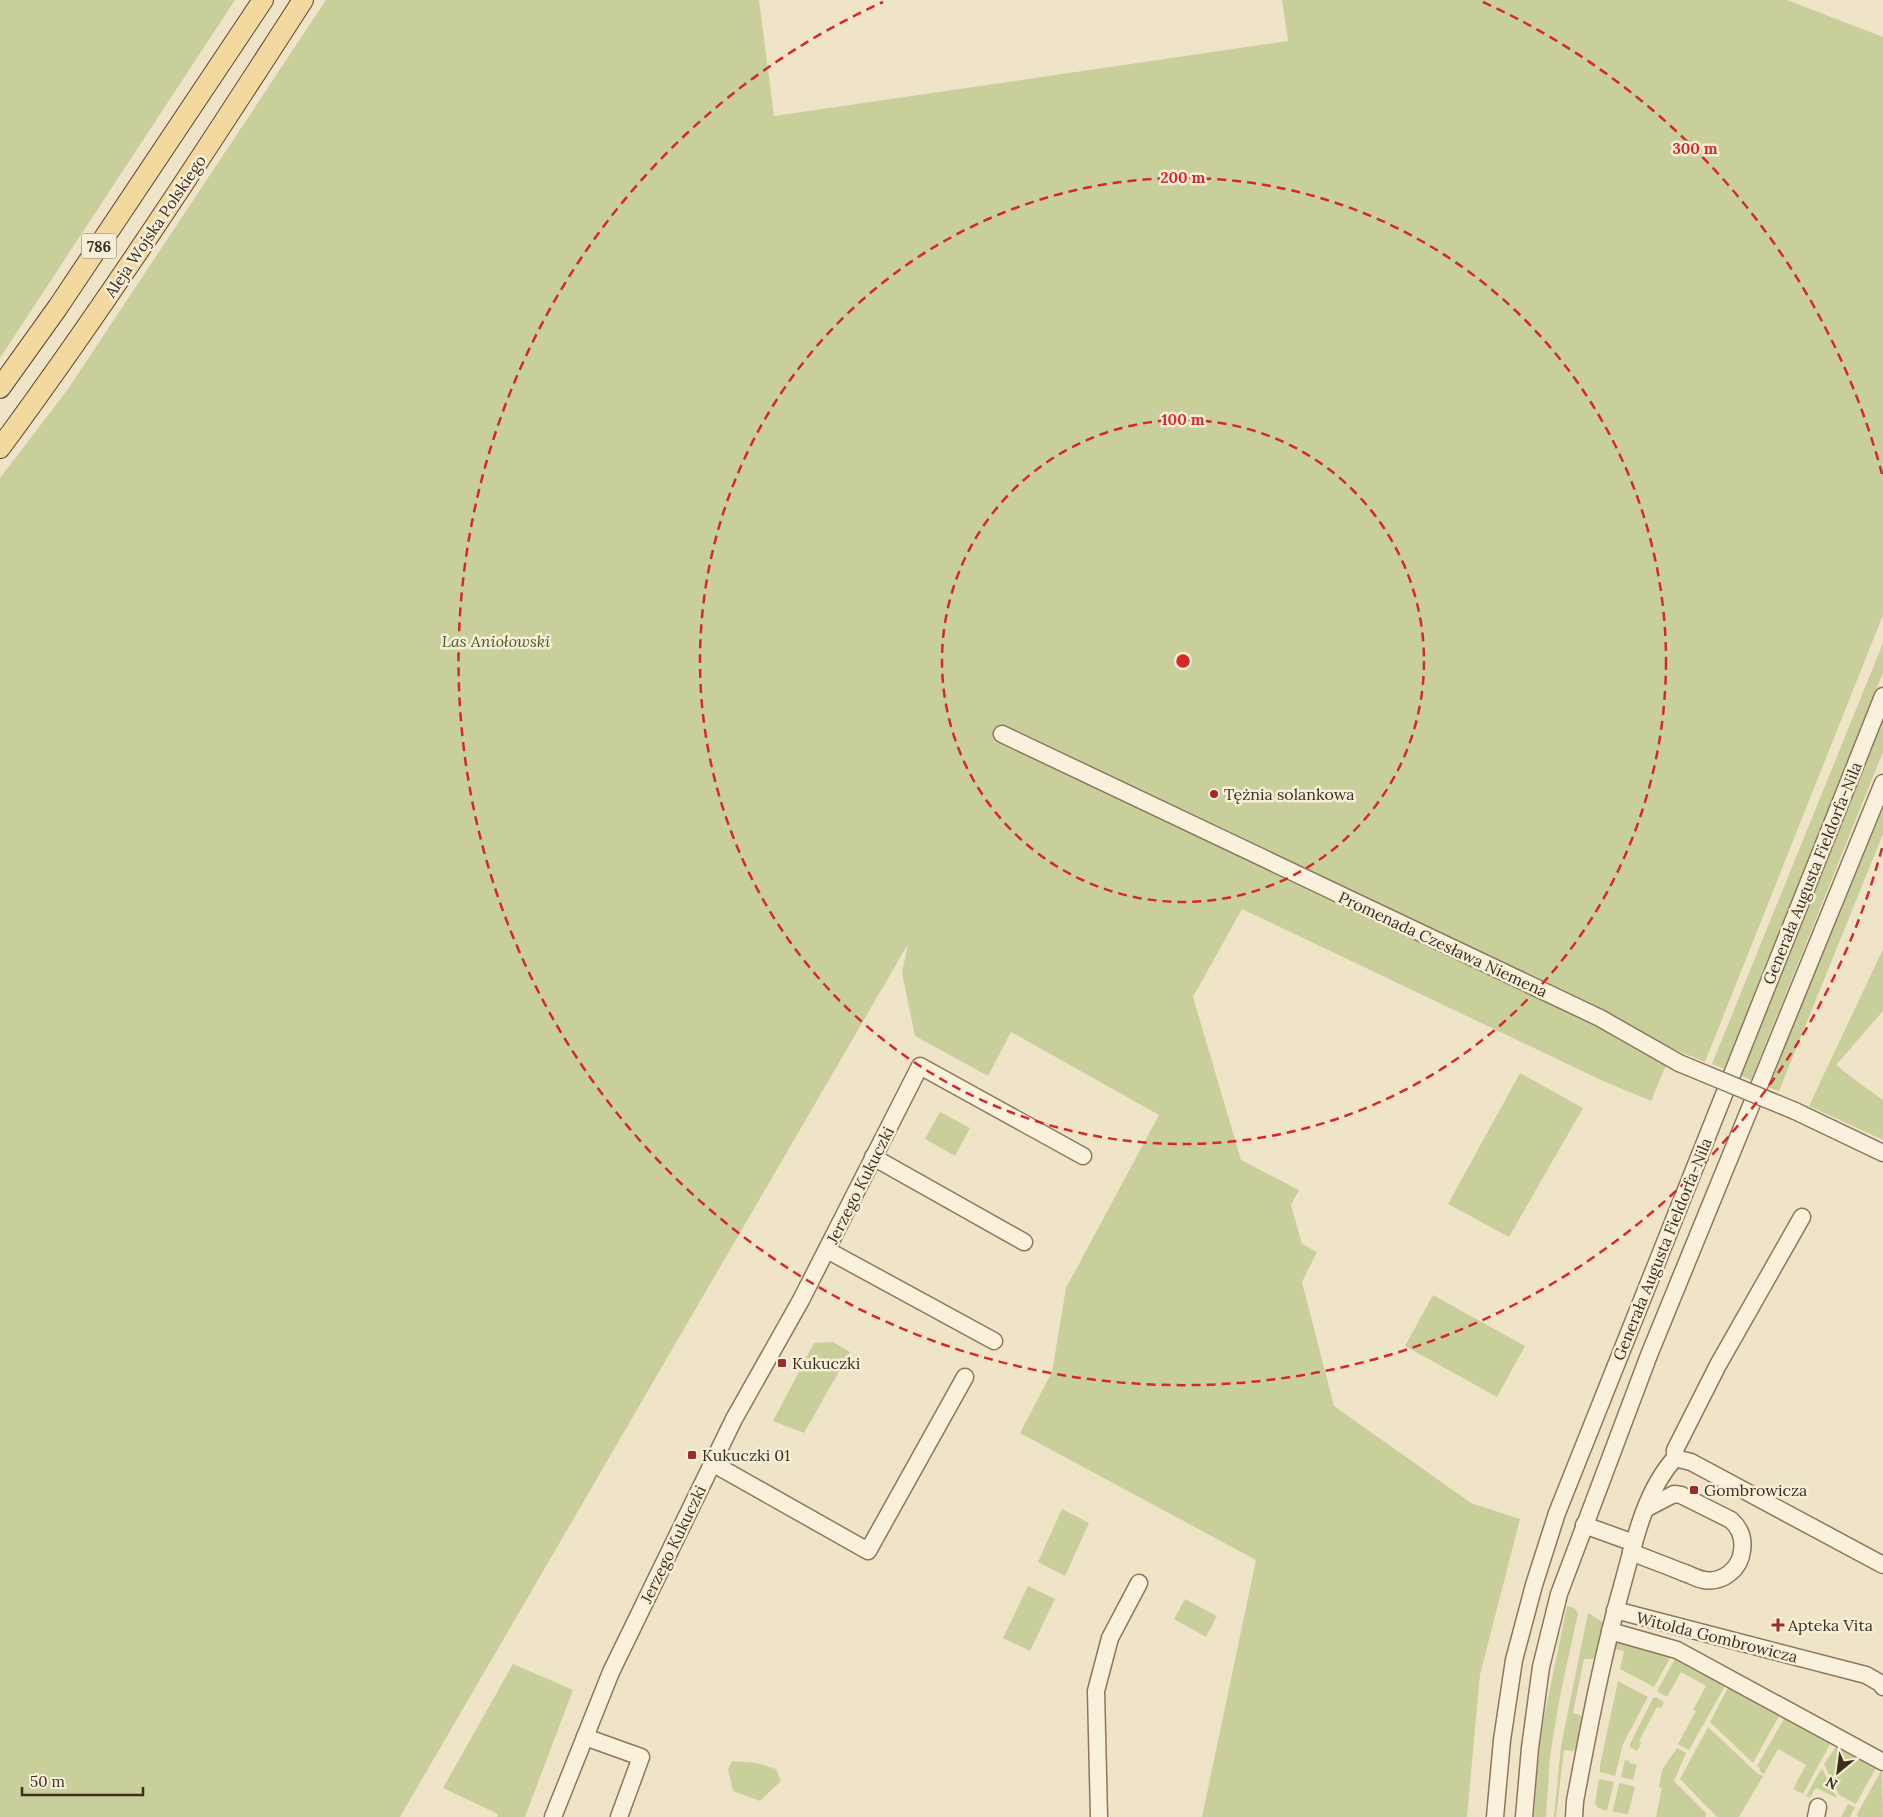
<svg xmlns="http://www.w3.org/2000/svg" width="1883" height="1817" font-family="Lora,serif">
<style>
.green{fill:#c9cf9b}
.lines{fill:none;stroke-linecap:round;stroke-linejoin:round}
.minor-casing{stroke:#8d765c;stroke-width:19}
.major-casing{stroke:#5b4430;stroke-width:22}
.minor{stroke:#faf1dc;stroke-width:16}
.major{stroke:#f3d9a0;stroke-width:20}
.minor-bridge-casing{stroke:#8d765c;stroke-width:19;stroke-linecap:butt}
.minor-bridge{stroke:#faf1dc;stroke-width:16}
.ring{fill:none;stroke:#d62828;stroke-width:2.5;stroke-dasharray:9 6}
.poi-dot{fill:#9e2a2b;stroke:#f7eed8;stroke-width:2}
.labels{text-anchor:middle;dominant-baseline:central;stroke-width:5;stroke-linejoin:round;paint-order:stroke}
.shield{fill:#f7eed8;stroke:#756857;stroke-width:1}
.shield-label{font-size:15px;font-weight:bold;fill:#3d2e20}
.street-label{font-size:16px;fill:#3d2e20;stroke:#f7eed8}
.park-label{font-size:16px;font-style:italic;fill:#4d5a26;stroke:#f7eed8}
.poi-label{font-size:16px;fill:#3d2e20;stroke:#f7eed8;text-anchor:start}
.centre{fill:#d62828;stroke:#f7eed8;stroke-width:2.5}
.ring-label{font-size:15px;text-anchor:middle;font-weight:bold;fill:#d62828;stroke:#f7eed8;stroke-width:5;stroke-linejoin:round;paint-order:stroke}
</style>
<rect width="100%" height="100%" fill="#f0e4c8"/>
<!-- green -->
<g class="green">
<polygon points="0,0 235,0 0,358"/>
<polygon points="326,0 759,0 774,116 1288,41 1282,0 1787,0 1883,37 1883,615 1705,1062 1673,1049 1651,1101 1603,1081 1242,909 1193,997 1241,1160 1299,1190 1291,1205 1302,1244 1317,1252 1302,1282 1334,1406 1471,1503 1520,1519 1480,1675 1467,1817 1202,1817 1256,1560 1020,1433 1052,1372 1066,1288 1159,1115 1011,1032 988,1076 915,1036 902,973 908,944 400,1817 0,1817 0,478 68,389"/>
<polygon points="1883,643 1883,673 1724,1069 1712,1064"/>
<polygon points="1883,722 1883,752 1751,1080 1740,1075"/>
<polygon points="1883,804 1883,834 1779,1091 1768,1087"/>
<polygon points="1883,949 1883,1011 1836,1065 1858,1082 1883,1100 1883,1140 1809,1106"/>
<polygon points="1520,1073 1583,1108 1509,1237 1448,1204"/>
<polygon points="940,1112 970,1128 955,1156 925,1139"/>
<polygon points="1433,1295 1525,1346 1497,1397 1405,1346"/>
<polygon points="833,1342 850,1352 804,1433 773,1421 814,1343"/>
<polygon points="1062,1509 1089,1523 1065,1576 1038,1562"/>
<polygon points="1028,1586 1055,1599 1030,1651 1003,1638"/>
<polygon points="1185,1599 1217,1616 1206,1637 1174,1619"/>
<polygon points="1567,1606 1574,1608 1578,1613 1559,1701 1550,1757 1546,1817 1534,1817 1537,1771 1542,1727"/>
<polygon points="1588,1613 1603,1622 1594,1659 1584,1659 1573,1713 1580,1715 1583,1719 1576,1748 1573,1751 1564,1750 1556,1817 1554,1817 1561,1746"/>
<polygon points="1614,1640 1671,1656 1654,1687 1620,1669 1624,1651 1614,1649"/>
<polygon points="1676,1657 1726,1684 1689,1750 1678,1744 1696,1711 1693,1710 1706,1686 1681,1672 1667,1697 1658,1692 1658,1689"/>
<polygon points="513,1664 573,1690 525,1817 497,1817 498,1814 443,1788"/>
<polygon points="1618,1681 1648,1697 1623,1744 1615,1776 1600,1772 1600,1765"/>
<polygon points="1729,1686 1780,1714 1753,1763 1710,1722"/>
<polygon points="1656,1697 1664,1702 1661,1708 1657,1707 1639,1741 1641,1743 1637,1751 1630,1747 1630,1744 1653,1698"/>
<polygon points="1785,1717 1831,1742 1803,1794 1793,1789 1806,1765 1778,1749 1764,1774 1759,1771 1760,1768 1757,1766"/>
<polygon points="1708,1727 1757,1773 1763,1776 1739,1817 1717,1817 1680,1779"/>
<polygon points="1837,1745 1877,1766 1856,1804 1839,1795 1824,1764"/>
<polygon points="1677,1748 1686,1753 1674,1781 1706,1813 1706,1817 1656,1817 1662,1788 1659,1787 1662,1770"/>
<polygon points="1625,1760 1630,1761 1629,1763 1637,1765 1633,1780 1621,1777"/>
<polygon points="732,1761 757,1763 776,1769 781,1781 760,1801 733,1791 728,1769"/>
<polygon points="1822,1768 1837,1798 1816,1788 1810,1798 1806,1796"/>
<polygon points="1882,1769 1883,1817 1858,1817 1857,1814"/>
<polygon points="1599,1779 1614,1782 1607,1811 1597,1807 1595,1803"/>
<polygon points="1620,1783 1635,1787 1628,1814 1613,1812 1613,1810 1619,1784"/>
<polygon points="1848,1804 1855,1807 1850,1817 1841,1817"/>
</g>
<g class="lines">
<defs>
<g id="minor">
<polyline points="1002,734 1600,1018 1679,1063"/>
<polyline points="1795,1111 1883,1153"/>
<polyline points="873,1157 1024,1242"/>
<polyline points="827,1250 994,1341"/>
<polyline points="1675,1458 1675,1450 1718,1365 1802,1217"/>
<polyline points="1675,1458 1691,1462 1883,1565"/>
<polyline points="712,1463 868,1551 965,1377"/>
<polyline points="1584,1525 1634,1543"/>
<path d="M1631,1552C1648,1559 1665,1565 1682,1572C1689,1574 1697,1579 1704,1580C1723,1583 1740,1569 1742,1551C1744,1538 1740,1528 1731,1520L1681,1495L1674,1494L1647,1508"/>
<polyline points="1615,1610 1866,1675 1880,1683 1883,1687"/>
<polyline points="1610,1631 1677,1650 1883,1762"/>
<polyline points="585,1737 641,1757 619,1817"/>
<polyline points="553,1817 611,1672 734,1419 801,1300 920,1066 1083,1156"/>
<polyline points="1099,1817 1096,1691 1110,1638 1139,1583"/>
<polyline points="1495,1817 1502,1740 1514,1660 1534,1585 1557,1513 1883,696"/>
<polyline points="1524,1817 1530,1748 1541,1667 1559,1594 1649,1355 1883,783"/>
<path d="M1574,1817L1575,1801C1589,1727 1603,1652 1624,1579C1635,1538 1646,1490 1675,1458"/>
<polyline points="1816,1817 1818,1807"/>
</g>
<g id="major">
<polyline points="0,388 58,307 263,0"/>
<path d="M0,448C107,303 205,152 303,0"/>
</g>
</defs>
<!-- minor casing -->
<use href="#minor" class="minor-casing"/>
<!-- major casing -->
<use href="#major" class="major-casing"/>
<!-- minor -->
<use href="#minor" class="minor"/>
<!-- major -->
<use href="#major" class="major"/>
<defs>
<polyline id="minor-bridge" points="1679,1063 1795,1111"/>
</defs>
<!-- minor-bridge casing -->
<use href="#minor-bridge" class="minor-bridge-casing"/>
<!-- minor-bridge -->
<use href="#minor-bridge" class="minor-bridge"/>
</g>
<!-- distance rings -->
<g class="ring">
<circle cx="1183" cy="661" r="241"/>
<circle cx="1183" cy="661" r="483"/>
<path d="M1882 848A724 724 0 1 1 883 2M1483 2A724 724 0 0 1 1882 474"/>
</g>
<!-- markers -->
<g class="poi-dot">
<circle cx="1214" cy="794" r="5"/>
<rect x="777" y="1358" width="10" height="10" rx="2.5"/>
<rect x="687" y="1450" width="10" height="10" rx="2.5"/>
<rect x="1689" y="1485" width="10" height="10" rx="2.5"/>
<path d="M1775.5 1617.5h5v5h5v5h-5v5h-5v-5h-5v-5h5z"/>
</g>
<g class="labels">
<!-- shield labels -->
<rect class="shield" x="81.5" y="233.5" width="35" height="25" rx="4"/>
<g class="shield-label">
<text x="99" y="246">786</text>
</g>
<!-- street labels -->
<g class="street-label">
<text transform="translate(155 226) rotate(-56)">Aleja Wojska Polskiego</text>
<text transform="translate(1812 873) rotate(-68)">Generała Augusta Fieldorfa-Nila</text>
<text transform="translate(1443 944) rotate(25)">Promenada Czesława Niemena</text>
<text transform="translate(860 1185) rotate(-63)">Jerzego Kukuczki</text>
<text transform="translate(1662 1249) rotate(-68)">Generała Augusta Fieldorfa-Nila</text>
<text transform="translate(673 1544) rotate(-64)">Jerzego Kukuczki</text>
<text transform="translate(1717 1637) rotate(14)">Witolda Gombrowicza</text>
</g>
<!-- park labels -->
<g class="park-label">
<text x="496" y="641">Las Aniołowski</text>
</g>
<!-- poi labels -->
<g class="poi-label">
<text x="1224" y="794">Tężnia solankowa</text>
<text x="792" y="1363">Kukuczki</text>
<text x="702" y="1455">Kukuczki 01</text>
<text x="1704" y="1490">Gombrowicza</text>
<text x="1788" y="1625">Apteka Vita</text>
</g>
</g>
<circle cx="1183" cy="661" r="8" class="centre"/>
<g class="ring-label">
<text x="1695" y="154">300 m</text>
<text x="1183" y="183">200 m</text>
<text x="1183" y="425">100 m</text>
</g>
<!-- north arrow -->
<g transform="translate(1838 1772) rotate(209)" stroke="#f7eed8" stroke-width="4" paint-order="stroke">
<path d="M0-4L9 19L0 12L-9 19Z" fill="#3d2e20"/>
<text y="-8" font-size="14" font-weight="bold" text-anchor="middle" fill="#3d2e20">N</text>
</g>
<!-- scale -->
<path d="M22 1787v8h121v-8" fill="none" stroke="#3d2e20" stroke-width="2.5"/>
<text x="30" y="1787" font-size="15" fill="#3d2e20" stroke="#f7eed8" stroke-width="4" paint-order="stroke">50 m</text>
</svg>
